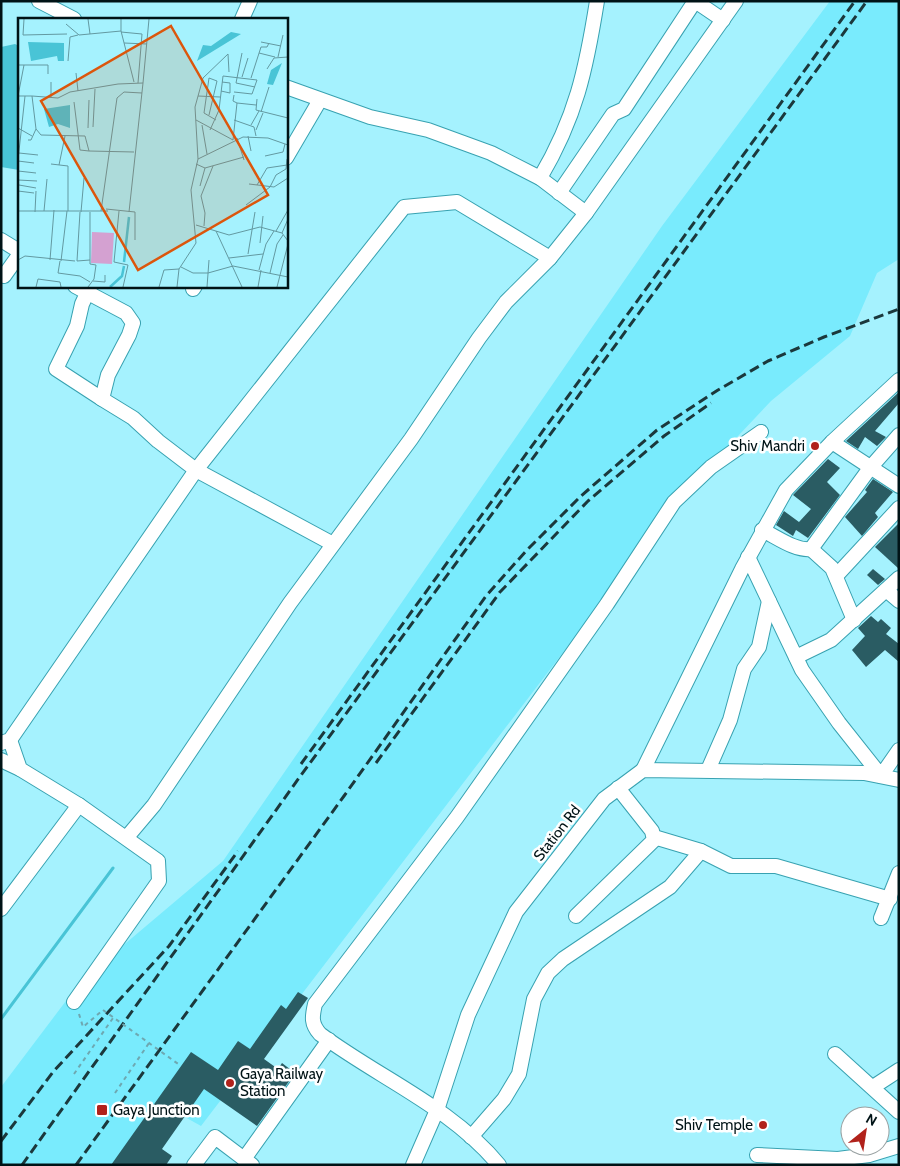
<svg xmlns="http://www.w3.org/2000/svg" width="900" height="1166" font-family="Cabin,sans-serif">
<style>
.built{fill:#79ebfd}
.water{fill:#49c4d6}
.lines{fill:none;stroke-linecap:round;stroke-linejoin:round}
.stream{stroke:#49c4d6;stroke-width:3}
.building{fill:#2a5c63}
.minor-casing{stroke:#38a2b1;stroke-width:16}
.path{stroke:#6ea8b1;stroke-width:2;stroke-dasharray:4 4;stroke-linecap:butt}
.minor{stroke:#fff;stroke-width:14}
.rail{stroke:#1b383c;stroke-width:3;stroke-dasharray:10 5;stroke-linecap:butt}
.path-bridge{stroke:#6ea8b1;stroke-width:2;stroke-dasharray:4 4;stroke-linecap:butt}
.poi-dot{fill:#b1221b;stroke:#fff;stroke-width:2}
.labels{text-anchor:middle;dominant-baseline:central;stroke-width:5;stroke-linejoin:round;paint-order:stroke}
.poi-label{font-size:15px;fill:#001316;stroke:#fff;text-anchor:end}
.street-label{font-size:15px;fill:#001316;stroke:#fff}
.inset-river{fill:none;stroke:#49c4d6;stroke-width:2.5}
.inset-road{fill:none;stroke:#6399a1;stroke-width:1}
.view{fill:#dc560c;fill-opacity:0.15;stroke:#dc560c;stroke-width:2.5}
.inset-edge{fill:none;stroke:#001316;stroke-width:2.5}
</style>
<rect width="100%" height="100%" fill="#a5f2fe"/>
<!-- built -->
<polygon class="built" points="830,1 899,1 899,259 877,273 850,336 771,401 688,489 201,1126 160,1103 113,1165 1,1165 1,1087 81,981 223,861 662,226"/>
<!-- water -->
<polygon class="water" points="15,44 19,46 19,170 1,167 1,47"/>
<g class="lines">
<!-- stream -->
<polyline class="stream" points="1,1019 113,868"/>
</g>
<!-- building -->
<g class="building">
<polygon points="899,392 899,403 875,431 886,437 877,446 865,437 858,449 846,441"/>
<polygon points="828,459 840,468 827,482 840,495 808,538 796,530 793,536 776,525 784,511 799,522 811,509 793,495"/>
<polygon points="873,479 893,492 875,513 878,517 862,536 845,517 867,492 865,490"/>
<polygon points="899,523 899,569 875,547"/>
<polygon points="873,569 885,579 878,585 867,575"/>
<polygon points="871,616 878,622 881,619 891,628 886,634 899,644 899,662 885,650 866,667 852,650 865,636 858,628"/>
<polygon points="298,992 308,998 264,1059 278,1069 282,1063 295,1073 257,1126 204,1089 162,1149 172,1156 166,1165 111,1165 191,1052 218,1070 238,1041 250,1049 281,1005 286,1009"/>
</g>
<g class="lines">
<defs>
<g id="minor">
<polyline points="39,1 74,19"/>
<polyline points="695,1 723,20"/>
<polyline points="242,19 250,1"/>
<polyline points="286,158 320,100"/>
<path d="M540,178C576,117 586,70 597,1"/>
<polyline points="559,193 613,114 624,109 695,1"/>
<polyline points="586,213 736,1"/>
<polyline points="1,240 19,251"/>
<polyline points="1,274 4,276 19,255"/>
<polyline points="75,286 126,313 133,323 129,335 108,375 102,399 133,418 158,441 196,470 333,544"/>
<polyline points="90,287 82,304 77,326 56,369 102,399"/>
<polyline points="193,289 195,286"/>
<polyline points="832,442 899,486"/>
<path d="M762,530C777,537 795,551 811,549"/>
<polyline points="748,557 802,670 839,723 881,776 899,750"/>
<polyline points="836,576 899,508"/>
<polyline points="886,590 899,601"/>
<polyline points="854,620 832,568 811,549 870,468 899,435"/>
<polyline points="796,657 831,640 899,578"/>
<polyline points="10,740 20,769 79,805 158,861 159,881 74,1002"/>
<polyline points="1,743 10,740 196,470 404,207 457,202 550,258"/>
<polyline points="1,760 20,769"/>
<polyline points="643,770 742,569 786,490 832,442 899,380"/>
<polyline points="708,770 730,720 744,669 759,647 769,601"/>
<polyline points="127,837 154,805 290,603 411,439 479,338 506,302 550,258 586,213 540,178 491,153 428,130 370,117 286,87"/>
<polyline points="654,837 701,851 731,866 776,866 890,899"/>
<polyline points="1,909 79,805"/>
<polyline points="576,916 654,840 652,831 618,788"/>
<polyline points="881,918 899,873"/>
<polyline points="835,1054 899,1112"/>
<polyline points="873,1087 899,1070"/>
<polyline points="471,1137 504,1099 519,1074 534,999 548,973 563,959 670,887 701,851"/>
<polyline points="757,1155 838,1159 869,1155 899,1146"/>
<polyline points="244,1159 329,1040"/>
<polyline points="194,1165 215,1137 252,1165"/>
<polyline points="413,1165 437,1110 468,1015 516,912 604,799 643,770 864,773 899,780"/>
<path d="M499,1165C451,1107 379,1078 320,1034C311,1024 312,1017 315,1004L457,817L607,604L674,502L711,467L761,432"/>
</g>
</defs>
<!-- minor casing -->
<use href="#minor" class="minor-casing"/>
<!-- path -->
<g class="path">
<polyline points="79,1014 83,1027 103,1010"/>
<polyline points="74,1074 113,1018"/>
<polyline points="115,1093 149,1043"/>
</g>
<!-- minor -->
<use href="#minor" class="minor"/>
<!-- rail -->
<g class="rail">
<polyline points="376,763 500,592 588,501 664,436 711,403"/>
<polyline points="301,764 855,1"/>
<polyline points="1,1141 53,1072 169,946 238,851"/>
<polyline points="22,1165 299,778 867,1"/>
<polyline points="76,1165 344,796 486,596 526,551 581,496 657,430 718,390 768,361 824,337 899,309"/>
</g>
<!-- path-bridge -->
<polyline class="path-bridge" points="103,1010 181,1066"/>
</g>
<!-- markers -->
<g class="poi-dot">
<circle cx="815" cy="446" r="5"/>
<circle cx="230" cy="1083" r="5"/>
<rect x="96" y="1104" width="12" height="12" rx="2.5"/>
<circle cx="763" cy="1125" r="5"/>
</g>
<g class="labels">
<!-- poi labels -->
<g class="poi-label">
<text x="805" y="446">Shiv Mandri</text>
<text x="240" y="1074" text-anchor="start">Gaya Railway<tspan x="240" dy="17">Station</tspan></text>
<text x="113" y="1110" text-anchor="start">Gaya Junction</text>
<text x="753" y="1125">Shiv Temple</text>
</g>
<!-- street labels -->
<g class="street-label">
<text transform="translate(557 833) rotate(-52)">Station Rd</text>
</g>
</g>
<!-- overview -->
<g transform="translate(18 18)">
<rect width="270" height="270" fill="#a5f2fe"/>
<path d="M74,214L96,215L94,246L73,245Z" fill="#d4a1d1"/>
<path d="M213,14L223,16L179,43L185,27L193,28ZM10,24L46,25V43H40L39,38L13,43ZM264,45L255,67L249,66L253,52ZM52,87V110L40,106L31,109L26,91Z" fill="#49c4d6"/>
<path class="inset-river" d="M106,244L111,199M92,269L104,258L106,248"/>
<path class="inset-road" d="M6,1L5,17L49,16M70,1L72,16M103,1V13L116,64M48,6L61,17L103,13M103,14L124,16L120,65M243,24L263,28M106,25L129,26M224,35L218,65L237,69M241,35L257,39M260,39L265,17M50,43L52,19L60,17M0,47H30V56M249,51L256,40L270,39M58,55L60,73M224,59L230,40M191,60L186,95L198,102M191,60L199,63L191,97M233,60L243,29H249L251,25M33,64V80M125,65L131,1M203,73L212,75V65L204,64M0,78H14L18,111L23,117L67,118L71,133L116,134M0,78L6,47M14,78L40,80L52,74L100,66L125,65L111,194M180,78L202,79M239,81L238,92L270,100M56,84L62,132L71,133M219,85L238,87M243,94L251,69M178,102L215,122L219,85L215,83L216,77M216,102L236,109L238,118M184,107L189,136M233,107L241,93M75,109L77,71M0,110L14,118M70,110L71,82M192,112L201,92L205,58L239,62L234,76L216,74M238,112L245,95M230,118L233,133M219,120L226,142M10,122H13L18,111M1,135L20,137M247,138L265,134L267,126M180,141L177,89L185,60L210,36L211,54M0,142L7,78M0,143L16,145M33,146L50,148V193M178,146L187,150L182,168M41,147L47,118M187,150L226,139M0,153L18,155M0,162L19,163M231,166L256,169L270,160M1,167L18,170M239,167L249,150L269,147M0,173L16,175M228,187L252,169L258,157L268,151L269,141M88,191L117,194V222M0,193H90M26,193L29,161M83,193L99,80L106,74L124,75M101,193L96,244L110,247L105,269M17,194L18,173M62,194L59,243L72,242V194M63,194L66,160M270,201L264,215L270,223M178,207L211,217L242,209L264,215M186,208L187,195L183,178L195,148M198,213L224,269M258,213L270,192M242,225L245,198M230,236L237,194M211,240L245,236M0,242L7,238L57,243M32,242L36,192M42,243L40,255L62,258L72,264M43,243L49,193M163,249L175,255H190L215,248L270,259M241,252L248,226L256,213M252,255L259,226L265,217M75,263L87,264V257M18,269L20,261L42,264L43,269M70,269L76,261L78,247L72,246V242M141,269L146,252L161,251L178,225L173,172L180,141L225,119L250,120L270,127M159,269L161,251M189,269L191,242M240,269L243,252M259,269L270,226"/>
<path class="view" d="M153,8L250,177L120,252L23,83Z"/>
<rect width="270" height="270" class="inset-edge"/>
</g>
<!-- border -->
<rect width="900" height="1166" fill="none" stroke="#001316" stroke-width="5"/>
<!-- north arrow -->
<g transform="translate(865 1131) rotate(30)"><circle r="24" fill="#ffffff" stroke="#99a1a2"/>
<path d="M0-4L9 19L0 12L-9 19Z" fill="#b1221b"/>
<text y="-8" font-size="14" font-weight="bold" text-anchor="middle" fill="#001316">N</text>
</g>
</svg>
